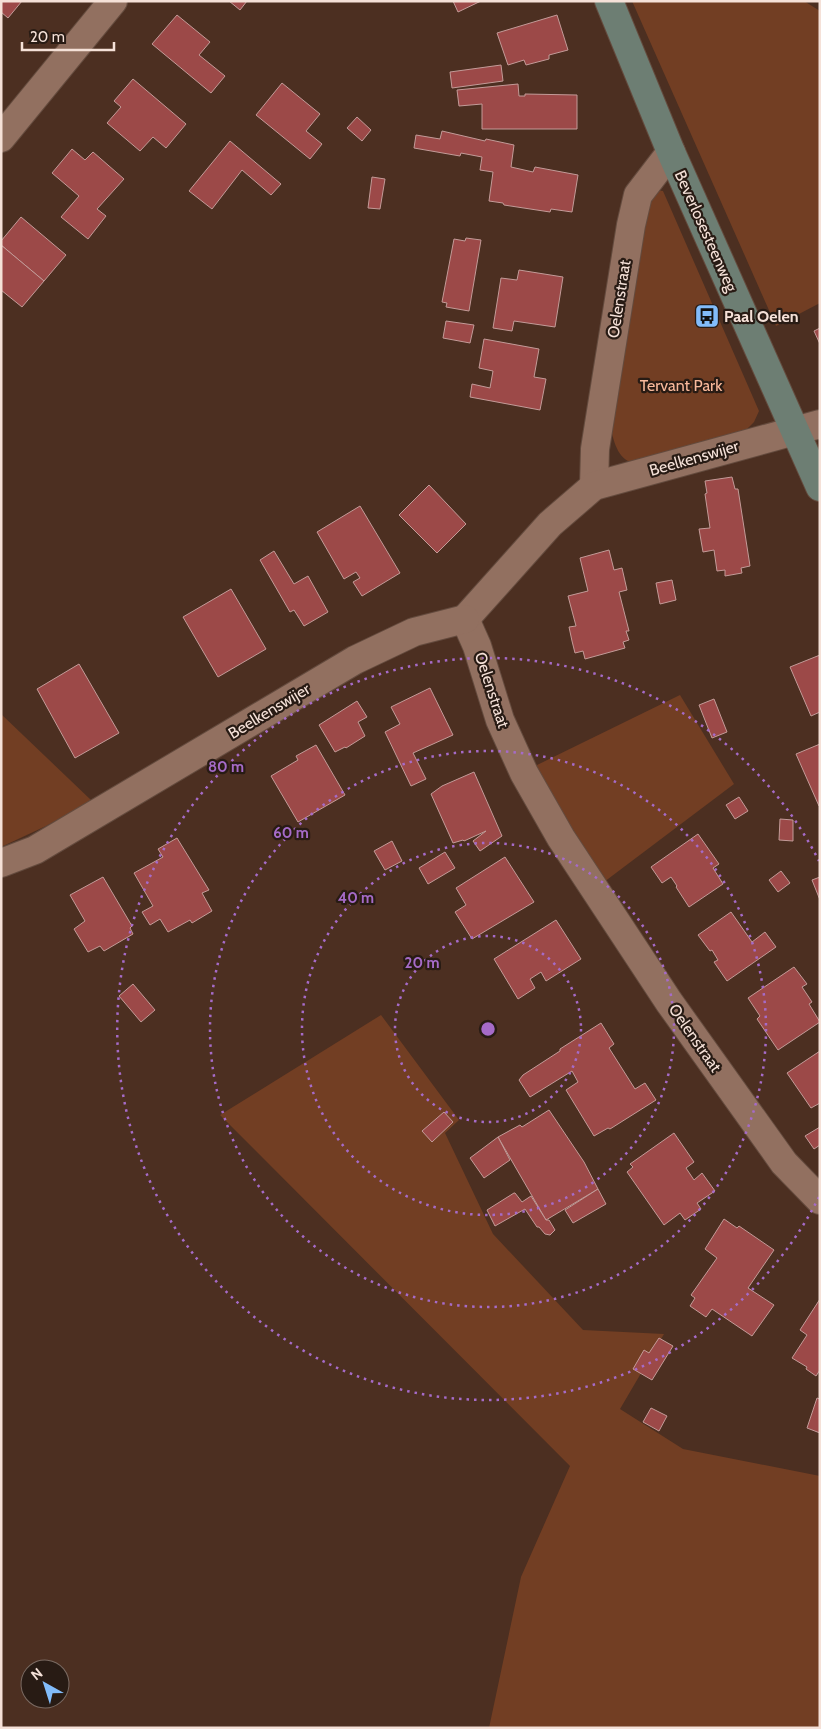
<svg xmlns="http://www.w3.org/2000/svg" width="821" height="1729" font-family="Cabin,sans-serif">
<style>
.green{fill:#723e23}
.building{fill:#9c4948;stroke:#c39b98}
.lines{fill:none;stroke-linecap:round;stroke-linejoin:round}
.street-casing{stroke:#644b3e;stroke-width:30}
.secondary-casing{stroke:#644b3e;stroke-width:30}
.street{stroke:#927060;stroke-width:28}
.secondary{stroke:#6d7e73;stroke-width:28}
.ring{fill:none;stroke:#a66bc8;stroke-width:2.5;stroke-dasharray:2.5 5}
.labels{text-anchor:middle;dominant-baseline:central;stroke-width:4.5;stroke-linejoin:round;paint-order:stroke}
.street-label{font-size:16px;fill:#f5e1d8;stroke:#281b14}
.poi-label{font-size:16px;font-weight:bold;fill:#f5e1d8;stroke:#281b14;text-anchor:start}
.park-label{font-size:16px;fill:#f9b99b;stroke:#281b14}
.centre{fill:#a66bc8;stroke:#281b14;stroke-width:2.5}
.ring-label{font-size:15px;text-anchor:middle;font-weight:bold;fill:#a66bc8;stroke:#281b14;stroke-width:4.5;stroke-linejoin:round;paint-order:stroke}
</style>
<rect width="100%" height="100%" fill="#4c2f21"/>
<!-- green -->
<g class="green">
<polygon points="632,1 804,1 820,11 820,303 776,326"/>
<path d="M655,190L663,191L759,411L754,422L747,429L649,461C645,461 640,463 636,463C619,462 614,443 611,429L649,195Z"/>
<polygon points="680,695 734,784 604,882 535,766"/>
<polygon points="1,714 92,801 46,826 1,847"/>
<polygon points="381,1015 459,1120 445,1133 493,1234 583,1330 664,1334 620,1409 683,1449 820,1476 820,1728 489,1728 521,1577 570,1466 220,1115"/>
</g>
<!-- building -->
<g class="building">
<polygon points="1,1 22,1 8,18 1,12"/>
<polygon points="229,1 247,1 240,10"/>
<polygon points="453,1 481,1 458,12"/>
<polygon points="177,15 210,42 199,55 225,76 211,93 152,44"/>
<polygon points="557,15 568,50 549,55 549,59 526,65 524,60 508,65 497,33"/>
<polygon points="501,65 503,81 452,88 450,72"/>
<polygon points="133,79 186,124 166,148 153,137 140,151 107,123 121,107 114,101"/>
<polygon points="282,83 320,114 306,131 322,144 310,159 256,115"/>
<polygon points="518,84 519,96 525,96 525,94 577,95 577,129 482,129 482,104 459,106 457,90"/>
<polygon points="357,117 371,130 362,141 347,128"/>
<polygon points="442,131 485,141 486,139 514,145 511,167 533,172 535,167 578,175 572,212 551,209 550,212 504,205 503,203 489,201 493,172 480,170 482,157 461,153 460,156 414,148 416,135 440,139"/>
<polygon points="230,141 281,184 271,195 242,170 212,209 189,191"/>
<polygon points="72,149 85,160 93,152 124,179 97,209 106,216 88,239 61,217 79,196 52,173"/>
<polygon points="372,177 385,179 380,209 368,208"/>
<polygon points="21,217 66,255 44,281 1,245 1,241"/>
<polygon points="466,238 481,240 469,311 446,307 447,303 442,302 454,239 465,241"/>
<polygon points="1,245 44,281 22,307 1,290"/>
<polygon points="519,270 563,277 555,327 514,321 512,331 493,328 501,278 517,280"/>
<polygon points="446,321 474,325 470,343 443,338"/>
<polygon points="820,328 820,344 814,331"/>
<polygon points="484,339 539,349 534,377 546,379 540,410 470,397 472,384 490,388 493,371 479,368"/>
<polygon points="732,477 735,489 738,489 750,566 741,568 742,573 725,576 725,570 717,571 714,550 703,552 699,529 710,528 705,494 707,493 705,481"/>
<polygon points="429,485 466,524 437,553 399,515"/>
<polygon points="360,506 400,573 362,596 353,582 360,578 356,572 344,579 317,532"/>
<polygon points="609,550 614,570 622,568 627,590 619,592 629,631 626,631 629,640 623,642 625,648 585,659 583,651 575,653 572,641 569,627 576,626 568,596 588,591 580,558"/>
<polygon points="274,551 294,584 308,576 328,612 304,626 294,610 290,612 260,560"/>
<polygon points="672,580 676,600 660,604 656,583"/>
<polygon points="231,589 266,649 218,677 183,617"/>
<polygon points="820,655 820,712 811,716 790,667"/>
<polygon points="79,664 119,733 75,758 37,689"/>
<polygon points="430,688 453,735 413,753 426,779 411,786 385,732 400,724 391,707"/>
<polygon points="714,699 727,732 712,738 699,705"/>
<polygon points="357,701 367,717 358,722 365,736 346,748 345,747 335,752 319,725"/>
<polygon points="820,744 820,806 819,806 796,754"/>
<polygon points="316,745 345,795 298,822 271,776 298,760 296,756"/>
<polygon points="474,772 502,836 480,851 473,841 486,831 464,841 463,840 453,843 431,794 442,786"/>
<polygon points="739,797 748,811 735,819 726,805"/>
<polygon points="780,819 793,820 793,841 779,840"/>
<polygon points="698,834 719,864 713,868 723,884 689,907 676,887 677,886 671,877 662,883 651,867"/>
<polygon points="177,838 209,890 202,893 212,911 192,923 190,920 168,932 160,919 150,925 142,912 153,906 134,873 163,857 158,849"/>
<polygon points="392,841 402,861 385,870 374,851"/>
<polygon points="445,852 455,868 428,884 419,868"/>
<polygon points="505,857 534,902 472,939 455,912 466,905 456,888"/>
<polygon points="781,871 790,883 778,892 769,880"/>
<polygon points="103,877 132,926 130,928 133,934 104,951 100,946 88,952 74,929 85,921 70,895"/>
<polygon points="820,877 820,900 812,880"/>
<polygon points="731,912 752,942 765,932 776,947 727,981 714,962 718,960 712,950 710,951 698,935"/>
<polygon points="556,920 581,959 546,981 541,972 530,979 535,988 518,999 494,959"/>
<polygon points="794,967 807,984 802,987 812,1002 809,1004 820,1022 778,1050 757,1019 760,1016 748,998"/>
<polygon points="133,984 155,1010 141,1022 119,996"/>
<polygon points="601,1023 614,1044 609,1048 635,1089 645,1083 656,1100 610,1129 608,1128 594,1136 566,1090 578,1082 572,1071 530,1097 519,1080 523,1075 560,1051 560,1049"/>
<polygon points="820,1051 820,1103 811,1108 787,1073"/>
<polygon points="549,1110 584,1162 598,1189 546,1220 498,1137 520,1125 522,1127"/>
<polygon points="444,1112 453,1122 432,1142 422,1131"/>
<polygon points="820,1127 820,1145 814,1149 805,1136"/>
<polygon points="674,1133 694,1162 686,1168 694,1180 702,1173 715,1191 697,1203 701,1209 685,1220 680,1213 664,1225 627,1172 633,1167 630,1164"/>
<polygon points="498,1137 510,1160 484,1178 470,1158"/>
<polygon points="598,1189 606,1204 573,1223 565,1210"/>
<polygon points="514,1193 515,1193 522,1202 531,1196 546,1220 549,1220 555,1230 550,1235 545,1234 539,1227 537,1227 525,1209 495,1226 487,1210"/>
<polygon points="724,1219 737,1228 739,1226 774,1250 748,1288 774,1305 752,1336 712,1309 706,1317 690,1306 695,1298 691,1295 717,1258 705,1249"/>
<polygon points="820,1299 820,1370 816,1376 806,1369 807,1367 792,1358 807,1335 800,1330"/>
<polygon points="659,1338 673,1346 652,1380 633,1369 644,1350 649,1353"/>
<polygon points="817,1398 820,1399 820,1433 807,1428"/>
<polygon points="651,1408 667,1416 659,1431 643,1422"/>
</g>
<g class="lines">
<defs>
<g id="street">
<polyline points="1,138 113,1"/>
<polyline points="594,486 595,449 631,225 638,195 671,152"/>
<polyline points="465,619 477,646 500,720 524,773 561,838 669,1002 784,1163 820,1200"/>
<polyline points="465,619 550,524 594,486 820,424"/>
<polyline points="1,863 35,850 355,660 414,632 465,619"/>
</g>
<polyline id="secondary" points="609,1 671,152 820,487"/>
</defs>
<!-- street casing -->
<use href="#street" class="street-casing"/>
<!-- secondary casing -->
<use href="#secondary" class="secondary-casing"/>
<!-- street -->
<use href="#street" class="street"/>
<!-- secondary -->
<use href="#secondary" class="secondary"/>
</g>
<!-- distance rings -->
<g class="ring">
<circle cx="488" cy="1029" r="93"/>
<circle cx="488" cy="1029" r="186"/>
<circle cx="488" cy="1029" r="278"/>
<path d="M819 1197A371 371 0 1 1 819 861"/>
</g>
<!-- icons -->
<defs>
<symbol id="bus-square" viewBox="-11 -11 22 22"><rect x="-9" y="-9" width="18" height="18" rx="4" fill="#82bcfa" stroke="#281b14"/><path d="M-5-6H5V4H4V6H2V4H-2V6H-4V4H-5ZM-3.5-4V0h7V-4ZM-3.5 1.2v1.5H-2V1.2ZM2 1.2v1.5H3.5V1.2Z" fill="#111"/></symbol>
</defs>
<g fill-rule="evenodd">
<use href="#bus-square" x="693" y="302" width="28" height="28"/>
</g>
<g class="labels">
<!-- street labels -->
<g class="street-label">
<text transform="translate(706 231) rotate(66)">Beverlosesteenweg</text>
<text transform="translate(619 299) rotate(-81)">Oelenstraat</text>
<text transform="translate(694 458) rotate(-16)">Beelkenswijer</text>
<text transform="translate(492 690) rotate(72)">Oelenstraat</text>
<text transform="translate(269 711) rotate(-31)">Beelkenswijer</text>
<text transform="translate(695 1038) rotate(55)">Oelenstraat</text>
</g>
<!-- poi labels -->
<g class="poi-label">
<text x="724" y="316">Paal Oelen</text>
</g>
<!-- park labels -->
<g class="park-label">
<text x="681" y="385">Tervant Park</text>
</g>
</g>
<circle cx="488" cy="1029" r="8" class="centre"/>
<g class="ring-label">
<text x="226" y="772">80 m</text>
<text x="291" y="838">60 m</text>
<text x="356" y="903">40 m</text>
<text x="422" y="968">20 m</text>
</g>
<!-- border -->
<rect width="821" height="1729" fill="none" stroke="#f5e1d8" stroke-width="5"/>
<!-- north arrow -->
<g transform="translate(45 1684) rotate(321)"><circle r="24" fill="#281b14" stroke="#7a6a62"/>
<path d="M0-4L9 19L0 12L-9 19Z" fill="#82bcfa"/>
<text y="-8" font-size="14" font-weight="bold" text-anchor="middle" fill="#f5e1d8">N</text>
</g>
<!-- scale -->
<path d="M22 42v8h92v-8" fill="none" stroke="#f5e1d8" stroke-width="2.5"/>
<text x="30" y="42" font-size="15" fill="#f5e1d8" stroke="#281b14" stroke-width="4" paint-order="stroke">20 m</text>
</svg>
